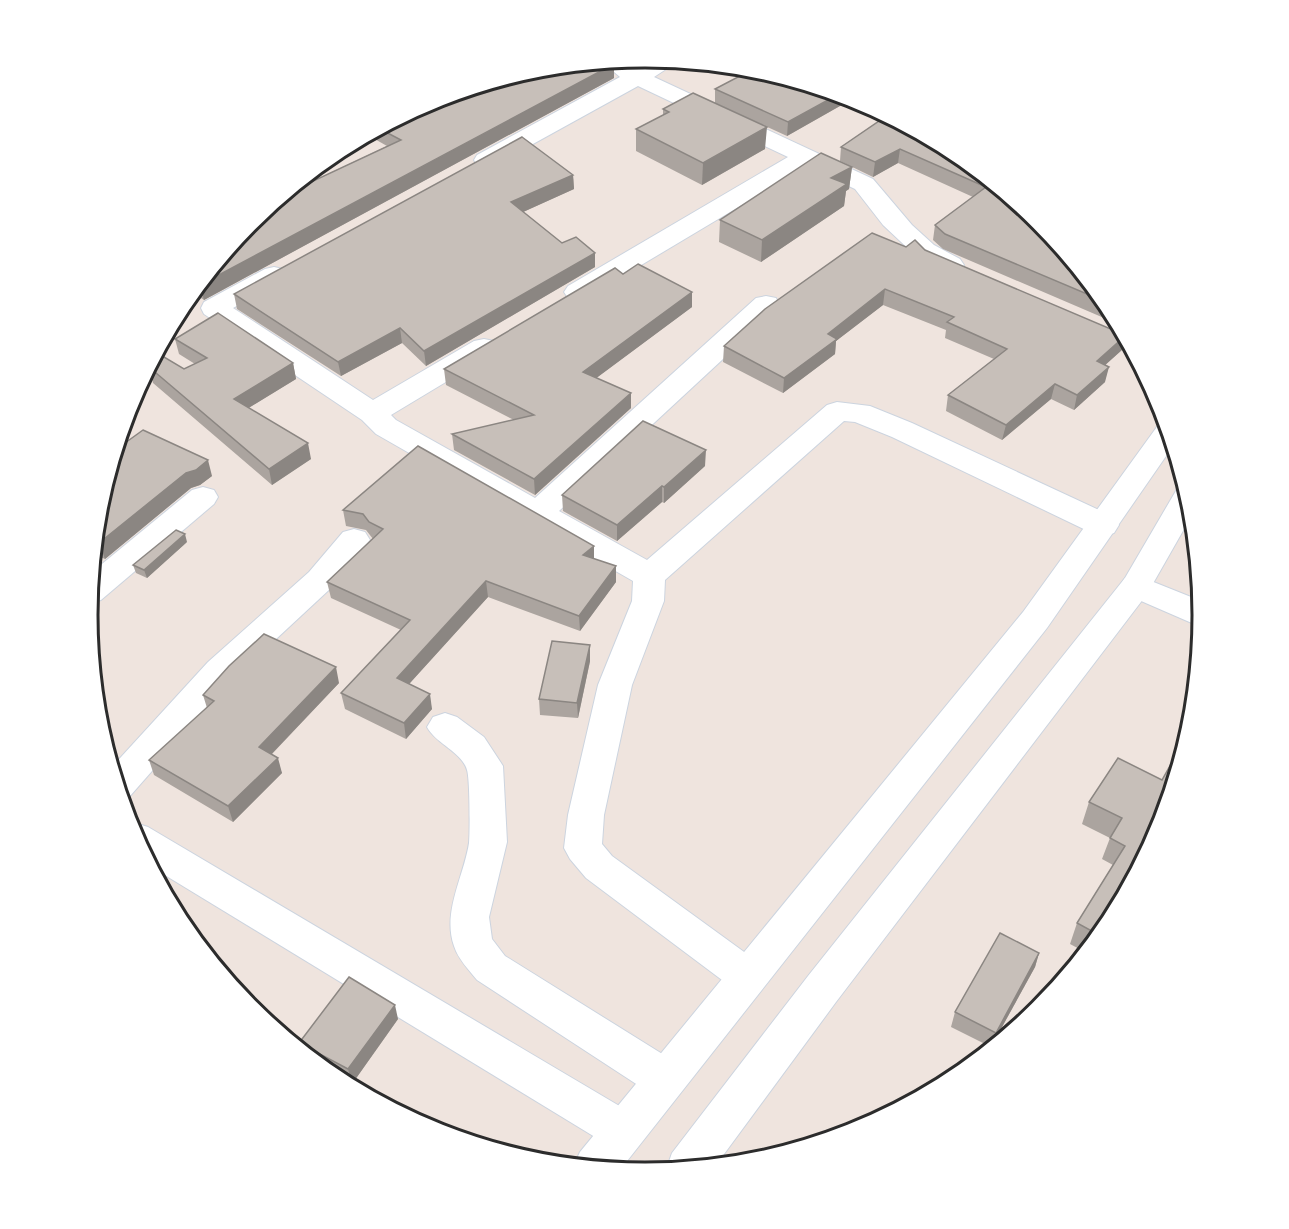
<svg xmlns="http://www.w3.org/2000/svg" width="1289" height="1229" font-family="'Golos Text',sans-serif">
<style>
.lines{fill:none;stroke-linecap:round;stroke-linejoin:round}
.minor-casing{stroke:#ccd4df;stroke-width:2}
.tertiary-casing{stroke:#ccd4df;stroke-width:2}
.minor{fill:#fff;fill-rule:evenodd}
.tertiary{fill:#fff;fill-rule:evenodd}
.wall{fill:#aba49f}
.shaded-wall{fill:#8b8682}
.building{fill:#c7bfb9;stroke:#8b8682;stroke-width:1.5}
.rim{fill:none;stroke:#2c2c2c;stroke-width:3}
</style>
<rect width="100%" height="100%" fill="#efe4de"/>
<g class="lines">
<defs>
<g id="minor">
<polygon points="655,58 680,60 654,77 873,179 912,225 934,245 960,259 964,265 960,271 951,273 942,271 916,256 883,225 855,189 807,166 586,298 577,300 568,298 564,292 568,286 788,157 638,86 495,165 486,167 477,165 474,160 477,155 620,77 613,71 616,66 624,64 636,68"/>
<polygon points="274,267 283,269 287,275 283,281 233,308 373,400 474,341 484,339 494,341 498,347 494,353 391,415 396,420 535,498 756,298 766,296 776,298 779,304 776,310 559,511 647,560 827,405 837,402 870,406 912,423 1114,517 1119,525 1114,533 1103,536 1092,533 892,437 855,422 844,421 665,580 664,601 632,685 604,815 602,844 612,856 762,965 768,977 762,989 748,995 734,989 586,878 570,859 564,848 568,815 598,685 632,601 633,581 376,434 362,420 204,314 201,308 204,302 265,269"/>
<polygon points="203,487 214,490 218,497 214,504 101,600 88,603 91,573 192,490"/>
<polygon points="354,529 365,532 370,540 331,588 232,680 130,796 121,799 111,768 208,662 309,572 343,532"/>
<polygon points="1136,575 1201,601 1201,627 1125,594 1120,586 1125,578"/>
<path d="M445,713L457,717L484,737L503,766L507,842L489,917L492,939L505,956L680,1065L686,1079L680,1093L665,1098L650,1093L477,980C469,970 458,959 454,946C442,912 464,876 469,843C470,833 470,779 467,770C462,752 436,744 427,727L433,717Z"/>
<polygon points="135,823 148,827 638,1117 645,1131 638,1145 623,1151 608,1145 150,866 129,828 129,825"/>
</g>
<g id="tertiary">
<polygon points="1166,422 1173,446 1047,628 620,1170 574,1165 580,1152 1023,612 1159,424"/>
<polygon points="1185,486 1192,515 1147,594 836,1002 716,1165 666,1170 672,1153 808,976 1125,578 1177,489"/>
</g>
</defs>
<!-- minor casing -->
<use href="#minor" class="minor-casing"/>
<!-- tertiary casing -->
<use href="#tertiary" class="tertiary-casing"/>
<!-- minor -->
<use href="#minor" class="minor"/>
<!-- tertiary -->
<use href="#tertiary" class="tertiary"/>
</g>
<!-- wall -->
<g class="wall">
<polygon points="645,57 651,58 636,66 621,59"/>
<polygon points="740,66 754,68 854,98 787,136 715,103 715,89 749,71"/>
<polygon points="614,78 204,300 192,292 251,220 292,191 387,146 366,134 431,99"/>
<polygon points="663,109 765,149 702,185 636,151 636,129 663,115"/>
<polygon points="888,115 1039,221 1108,305 1118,324 943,249 933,240 935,225 973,197 898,163 873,177 840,161 841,147"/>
<polygon points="852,167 849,189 846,191 844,206 761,262 719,242 720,220"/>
<polygon points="573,175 574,189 523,212 562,243 595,253 595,267 426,366 402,343 341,376 237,309 234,294"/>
<polygon points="906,247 925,250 1120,333 1123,333 1126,339 1123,349 1105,365 1105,382 1074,410 1051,399 1002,440 946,411 948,395 994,359 945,338 946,330 883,305 836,341 835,354 783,393 723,362 724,346"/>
<polygon points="623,274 692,307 596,378 631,393 631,408 535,495 454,450 452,434 514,420 446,385 444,369"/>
<polygon points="175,339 293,363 296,379 248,408 311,459 272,485 153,383 149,367 184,369 195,364 179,354"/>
<polygon points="114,451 212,476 200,485 191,488 105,559 93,554 98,505"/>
<polygon points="705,466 664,503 662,502 617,541 563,511 562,495"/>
<polygon points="343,510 594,559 616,566 616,582 580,631 488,597 409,684 432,709 406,739 345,709 341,693 401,630 331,598 327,582 373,539 366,530 346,526"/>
<polygon points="187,542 147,578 136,573 133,565"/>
<polygon points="590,645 590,661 578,718 540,715 539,699"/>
<polygon points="339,683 272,754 282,773 233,822 154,775 149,760 207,708 203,695"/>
<polygon points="1162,780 1108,925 1085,952 1070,944 1077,923 1113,865 1102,859 1110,838 1082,824 1089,802"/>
<polygon points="1039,953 1035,967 991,1047 951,1027 955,1012"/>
<polygon points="398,1019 352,1084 322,1068 302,1051 299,1043"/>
</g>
<!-- shaded-wall -->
<g class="shaded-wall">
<polygon points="645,57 651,58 636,66 636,58"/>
<polygon points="614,64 614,78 204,300 200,285"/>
<polygon points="839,94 854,98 787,136 788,122"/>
<polygon points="767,127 765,149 702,185 703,163"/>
<polygon points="900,149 898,163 873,177 875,162"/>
<polygon points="852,167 849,189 846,191 844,206 761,262 762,240 831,178"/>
<polygon points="573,175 574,189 512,217 511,202"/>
<polygon points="595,253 595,267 426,366 424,351"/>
<polygon points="885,289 883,305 836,341 835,354 783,393 784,378 828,334"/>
<polygon points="692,292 692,307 583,388 583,372"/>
<polygon points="400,328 402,343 341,376 338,362"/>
<polygon points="1125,336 1126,339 1123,349 1093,376 1097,361"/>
<polygon points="293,363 296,379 237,415 234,399"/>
<polygon points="1109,367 1105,382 1074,410 1077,395"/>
<polygon points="1055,384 1051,399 1002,440 1006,425"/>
<polygon points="631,393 631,408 535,495 534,479"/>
<polygon points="308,443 311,459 272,485 269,469"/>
<polygon points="706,450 705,466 664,503 664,487"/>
<polygon points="208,460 212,476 200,485 191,488 105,559 99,543 186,473"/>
<polygon points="662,486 662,502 617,541 617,525"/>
<polygon points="185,534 187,542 147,578 144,570"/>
<polygon points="594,546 594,561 583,555"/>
<polygon points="616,566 616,582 580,631 579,616"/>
<polygon points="486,581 488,597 400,694 397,678"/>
<polygon points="590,645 590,661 578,718 577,703"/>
<polygon points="336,667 339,683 263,763 259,747"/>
<polygon points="430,694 432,709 406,739 404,723"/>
<polygon points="278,758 282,773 233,822 228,806"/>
<polygon points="1039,953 1035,967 991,1047 996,1033"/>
<polygon points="395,1005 398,1019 352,1084 348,1069"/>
</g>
<!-- building -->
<g class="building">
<polygon points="607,61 614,64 200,285 198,283 251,220 288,189 292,191 401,140 378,128 431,99 536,68"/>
<polygon points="755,68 839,94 788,122 715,89"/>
<polygon points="693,93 767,127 703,163 636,129 669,112 663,109"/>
<polygon points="888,115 955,151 1039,221 1106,302 945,234 935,225 986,187 900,149 875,162 841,147"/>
<polygon points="522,137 573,175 511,202 562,243 576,237 595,253 424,351 400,328 338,362 234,294"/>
<polygon points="821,153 852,167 831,178 847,184 762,240 720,220"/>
<polygon points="872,233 906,247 915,240 925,250 1120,333 1123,333 1125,336 1097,361 1109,367 1077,395 1055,384 1006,425 948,395 1007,349 947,322 954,317 885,289 828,334 837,339 784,378 724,346 765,309"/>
<polygon points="638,264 692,292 583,372 631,393 534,479 452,434 534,415 444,369 615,268 623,274"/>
<polygon points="218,313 293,363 234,399 308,443 269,469 149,367 159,354 184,369 207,358 175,339"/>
<polygon points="643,421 706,450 664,487 662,486 617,525 562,495"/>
<polygon points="143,430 208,460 196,470 186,473 99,543 94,541 98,505 111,462 112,461 111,460 114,451"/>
<polygon points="418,446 594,546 583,555 616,566 579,616 486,581 397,678 430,694 404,723 341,693 410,620 327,582 383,529 369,522 363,514 343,510"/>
<polygon points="176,530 185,534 144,570 133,565"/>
<polygon points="264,634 336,667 259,747 278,758 228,806 149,760 214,701 203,695 229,666"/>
<polygon points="552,641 590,645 577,703 539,699"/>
<polygon points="1189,732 1159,828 1108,925 1099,935 1077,923 1125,846 1110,838 1122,818 1089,802 1118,758 1162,780"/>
<polygon points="1000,933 1039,953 996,1033 955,1012"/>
<polygon points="349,977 395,1005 348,1069 299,1043"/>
</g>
<!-- crop -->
<path d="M0 0H1289V1229H0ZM98 615a547 547 0 1 1 1094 0a547 547 0 1 1-1094 0Z" fill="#fff" fill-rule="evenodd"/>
<path class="rim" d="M98 615a547 547 0 1 1 1094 0a547 547 0 1 1-1094 0Z"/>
</svg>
